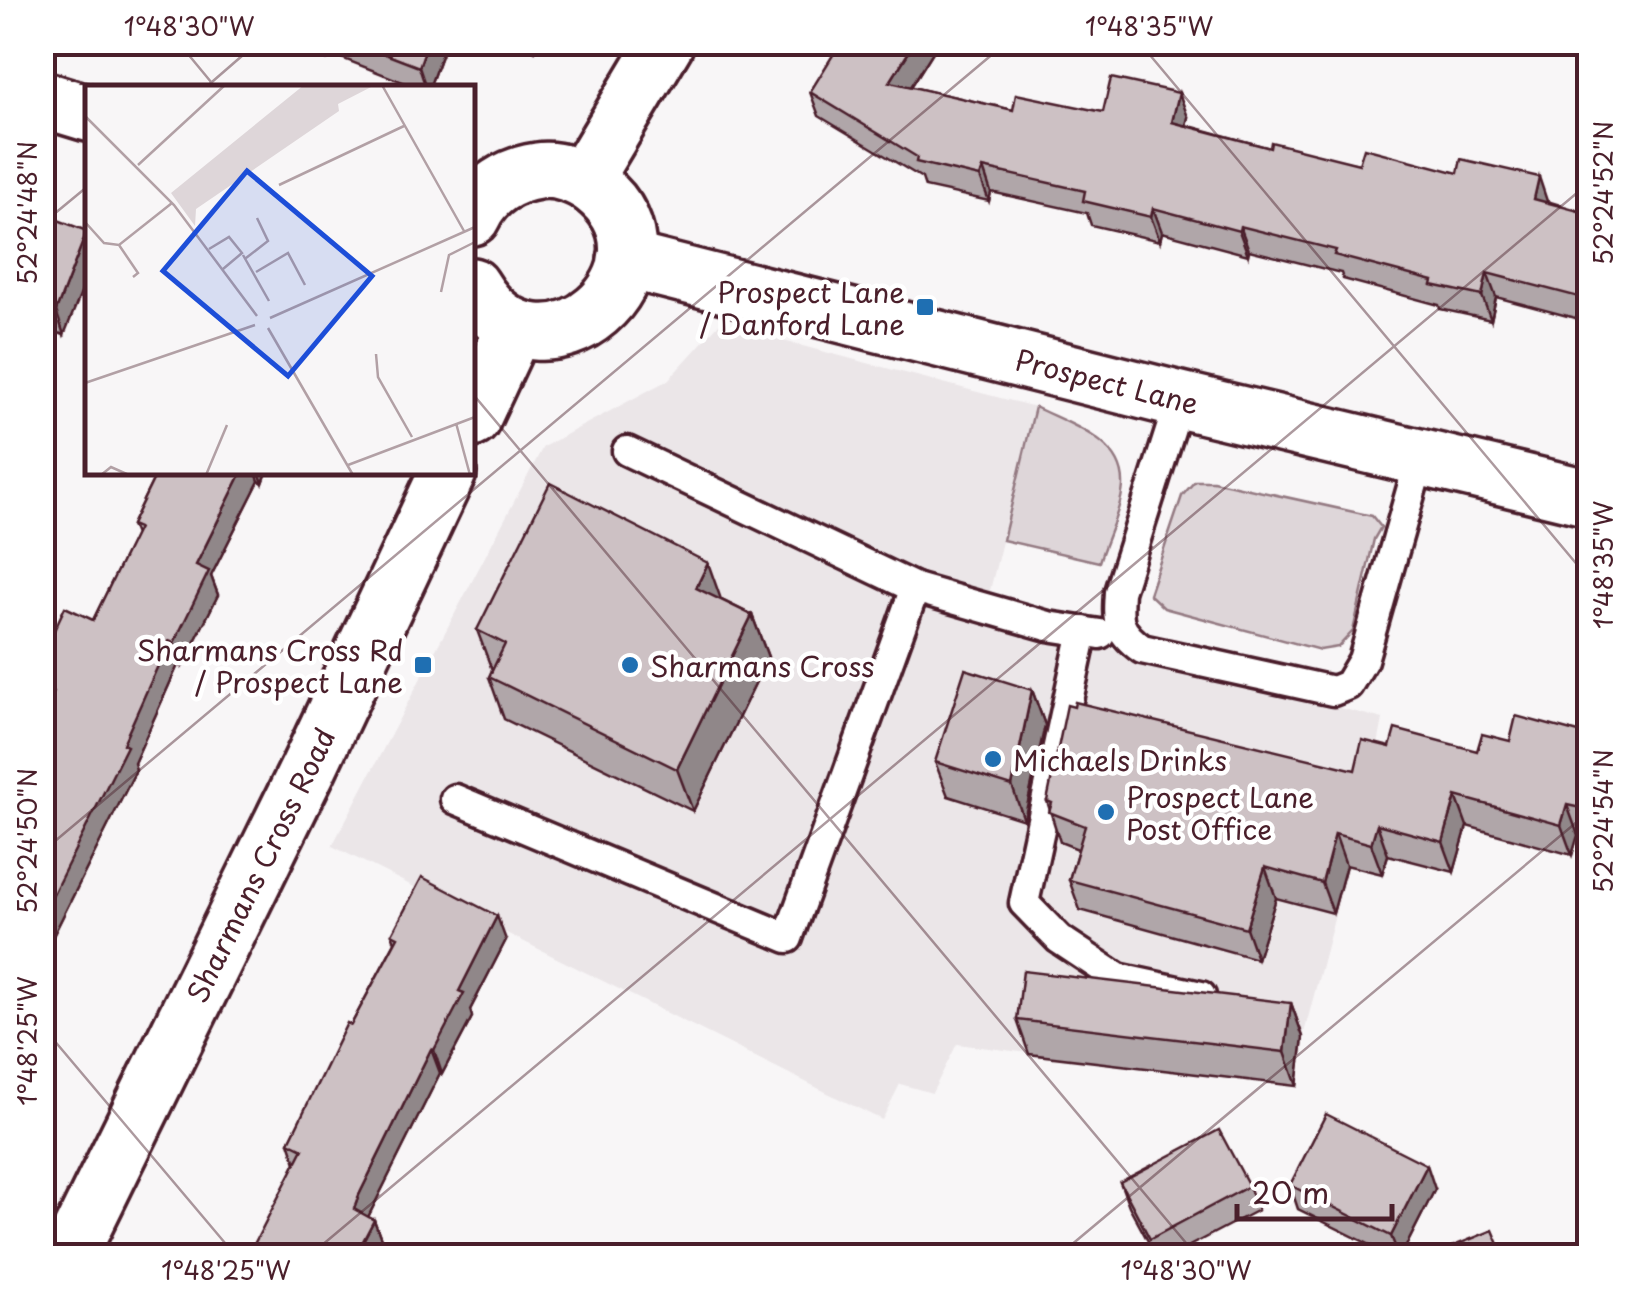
<svg xmlns="http://www.w3.org/2000/svg" width="1632" height="1299" font-family="'Playpen Sans',sans-serif">
<style>
.built{fill:#ebe6e8}
.green{fill:#ded6d9;stroke:#947a82;stroke-width:2.5}
.lines{fill:none;stroke-linecap:round;stroke-linejoin:round}
.service-casing{stroke:#4a1f2b;stroke-width:35}
.tertiary-casing{stroke:#4a1f2b;stroke-width:62}
.service{stroke:#fff;stroke-width:28}
.tertiary{stroke:#fff;stroke-width:55}
.wall{fill:#b0a6a9;stroke:#4a1f2b;stroke-width:2.5}
.shaded-wall{fill:#908789;stroke:#4a1f2b;stroke-width:2.5}
.building{fill:#cdc1c4;stroke:#4a1f2b;stroke-width:2.5}
.ticks{fill:none;stroke:#4a1f2b;stroke-width:2.5;stroke-opacity:0.45}
.poi-dot{fill:#1f6fb2;stroke:#fff;stroke-width:4}
.labels{text-anchor:middle;dominant-baseline:central;stroke-width:9;stroke-linejoin:round;paint-order:stroke}
.poi-label{font-size:28px;fill:#4a1f2b;stroke:#fff;text-anchor:start}
.street-label{font-size:28px;fill:#4a1f2b;stroke:#fff}
.inset-road{fill:none;stroke:#b2a0a5;stroke-width:2.5}
.view{fill:#1d4ed8;fill-opacity:0.15;stroke:#1d4ed8;stroke-width:5}
.inset-edge{fill:none;stroke:#4a1f2b;stroke-width:5}
.neatline{fill:none;stroke:#4a1f2b;stroke-width:4}
.ticks-label{font-size:25px;text-anchor:middle;fill:#4a1f2b}
</style>
<rect width="100%" height="100%" fill="#f8f6f7"/>
<filter id="ink" filterUnits="userSpaceOnUse"><feTurbulence type="fractalNoise" baseFrequency=".01" numOctaves="2"/><feDisplacementMap in="SourceGraphic" scale="20" xChannelSelector="R" yChannelSelector="G"/><feConvolveMatrix kernelMatrix="1 2 1 2 8 2 1 2 1" color-interpolation-filters="sRGB"/></filter>
<g filter="url(#ink)">
<!-- built -->
<polygon class="built" points="719,324 1035,407 984,615 1383,719 1373,771 1303,1037 1297,1086 957,1044 932,1093 900,1084 882,1120 332,846 543,447 668,380"/>
<!-- green -->
<g class="green">
<path d="M1035,407C1068,424 1125,440 1123,486C1121,510 1106,539 1099,562L1003,540Z"/>
<polygon points="1195,481 1213,481 1372,516 1381,527 1374,539 1353,631 1338,647 1320,650 1164,608 1149,594 1182,496"/>
</g>
<g class="lines">
<defs>
<g id="service">
<path d="M1180,400L1119,592C1117,621 1117,631 1142,649L1333,691L1348,685L1363,660L1420,459"/>
<polyline points="627,451 915,588 1048,626 1100,634"/>
<polyline points="1083,631 1024,903 1059,939 1118,978 1201,996"/>
<polyline points="455,799 788,938 915,588"/>
</g>
<g id="tertiary">
<polyline points="42,99 88,113"/>
<polyline points="584,179 666,42"/>
<path d="M472,217C484,190 510,175 538,171C556,168 580,176 595,188C694,266 542,405 472,286"/>
<polyline points="626,260 1180,400 1590,498"/>
<polyline points="472,419 515,327"/>
<polyline points="69,1256 308,769 448,472"/>
</g>
</defs>
<!-- service casing -->
<use href="#service" class="service-casing"/>
<!-- tertiary casing -->
<use href="#tertiary" class="tertiary-casing"/>
<!-- service -->
<use href="#service" class="service"/>
<!-- tertiary -->
<use href="#tertiary" class="tertiary"/>
</g>
<!-- wall -->
<g class="wall">
<polygon points="281,42 446,42 429,88 418,88 329,53 327,58"/>
<polygon points="521,42 540,42 535,51"/>
<polygon points="939,42 911,87 1013,110 1103,112 1188,117 1186,125 1270,148 1359,164 1547,201 1590,214 1590,322 1496,297 1491,320 1440,309 1439,305 1343,279 1341,273 1249,250 1248,255 1162,232 1160,241 1091,225 1087,213 991,192 989,201 925,187 922,178 819,116 810,92"/>
<polygon points="42,214 64,335 42,327"/>
<polygon points="157,472 267,472 263,483 259,481 211,576 218,595 182,667 178,665 134,763 136,770 42,958 42,716 46,708 42,707 42,656 93,620 135,535 131,525"/>
<polygon points="722,600 752,615 768,657 693,811 504,719 489,677 492,670 477,630"/>
<polygon points="1032,690 1045,725 1024,820 948,796 935,762"/>
<polygon points="1590,736 1590,837 1578,835 1572,855 1467,826 1454,872 1388,855 1382,874 1346,865 1333,913 1276,898 1257,959 1080,910 1069,880 1078,849 1060,842 1047,801 1355,770 1390,747 1477,751 1510,741"/>
<polygon points="392,934 506,940 470,1010 472,1017 442,1074 440,1073 368,1217 374,1220 383,1244 296,1163 289,1142 395,942"/>
<polygon points="1291,1003 1303,1037 1297,1086 1029,1054 1017,1020"/>
<polygon points="1120,1182 1249,1186 1258,1210 1170,1256 1156,1256 1129,1206"/>
<polygon points="1290,1185 1435,1189 1401,1256 1393,1256 1298,1209"/>
</g>
<!-- shaded-wall -->
<g class="shaded-wall">
<polygon points="321,42 325,42 329,53 327,58"/>
<polygon points="428,42 446,42 429,88 426,88 419,67"/>
<polygon points="915,42 939,42 899,106 890,82"/>
<polygon points="1179,93 1188,117 1181,146 1172,122"/>
<polygon points="983,168 991,192 989,201 980,177"/>
<polygon points="1539,177 1547,201 1542,223 1534,199"/>
<polygon points="1153,208 1162,232 1160,241 1151,217"/>
<polygon points="1240,226 1249,250 1248,255 1239,231"/>
<polygon points="87,231 88,276 64,335 56,311"/>
<polygon points="1487,273 1496,297 1491,320 1482,296"/>
<polygon points="242,472 256,472 259,481 211,576 218,595 182,667 174,643 196,565"/>
<polygon points="259,472 267,472 263,483"/>
<polygon points="708,563 723,605 696,588"/>
<polygon points="752,615 768,657 693,811 677,769"/>
<polygon points="169,641 178,665 134,763 136,770 42,958 42,916"/>
<polygon points="1032,690 1045,725 1024,820 1012,786"/>
<polygon points="1456,796 1467,826 1454,872 1443,842"/>
<polygon points="1567,805 1578,835 1572,855 1561,825"/>
<polygon points="1377,824 1388,855 1382,874 1371,844"/>
<polygon points="1335,834 1346,865 1333,913 1322,883"/>
<polygon points="1265,867 1276,898 1257,959 1246,928"/>
<polygon points="497,916 506,940 470,1010 472,1017 442,1074 434,1050 459,991"/>
<polygon points="1291,1003 1303,1037 1297,1086 1285,1052"/>
<polygon points="431,1049 440,1073 367,1219 354,1209 359,1195"/>
<polygon points="1427,1165 1435,1189 1401,1256 1399,1256 1391,1236"/>
<polygon points="374,1220 383,1244 377,1256 355,1256"/>
</g>
<!-- building -->
<g class="building">
<polygon points="354,42 428,42 419,67"/>
<polygon points="841,42 915,42 890,82 1013,110 1016,94 1103,112 1111,78 1179,93 1172,122 1270,148 1271,142 1359,164 1364,148 1458,173 1461,159 1539,177 1534,199 1590,214 1590,300 1487,273 1482,296 1432,285 1433,281 1334,255 1336,250 1240,226 1239,231 1153,208 1151,217 1083,201 1085,191 983,168 980,177 916,162 917,157 810,92"/>
<polygon points="42,214 87,231 56,311 42,306"/>
<polygon points="157,472 242,472 196,565 209,571 174,643 169,641 123,744 127,746 42,916 42,716 54,692 42,687 42,656 65,607 93,620 138,528 131,525"/>
<polygon points="550,483 708,563 696,588 752,615 677,769 489,677 505,644 477,630"/>
<polygon points="965,669 1032,690 1012,786 935,762"/>
<polygon points="1075,702 1355,770 1362,740 1390,747 1395,729 1477,751 1482,734 1510,741 1516,716 1590,736 1590,810 1567,805 1561,825 1456,796 1443,842 1377,824 1371,844 1335,834 1322,883 1265,867 1246,928 1069,880 1085,826 1049,812 1052,803 1047,801 1067,705 1074,707"/>
<polygon points="422,877 497,916 459,991 464,993 434,1050 431,1049 359,1195 354,1209 374,1220 355,1256 248,1256 303,1149 289,1142 347,1023 351,1025 398,937 392,934"/>
<polygon points="1023,971 1291,1003 1285,1052 1017,1020"/>
<polygon points="1326,1114 1427,1165 1391,1236 1290,1185"/>
<polygon points="1219,1130 1249,1186 1150,1239 1120,1182"/>
<polygon points="1493,1230 1504,1256 1429,1256"/>
</g>
</g>
<!-- ticks -->
<path class="ticks" d="M178,42L216,88M1139,42L1590,580M205,88L258,42M42,224L88,186M472,393L1197,1256M42,852L1007,42M42,1026L236,1256M309,1256L1590,182M1058,1256L1590,811"/>
<!-- markers -->
<g class="poi-dot">
<rect x="915" y="297" width="20" height="20" rx="5"/>
<rect x="413" y="655" width="20" height="20" rx="5"/>
<circle cx="630" cy="665" r="10"/>
<circle cx="993" cy="759" r="10"/>
<circle cx="1106" cy="812" r="10"/>
</g>
<g class="labels">
<!-- poi labels -->
<g class="poi-label">
<text x="905" y="291" text-anchor="end">Prospect Lane<tspan x="905" dy="32">/ Danford Lane</tspan></text>
<text x="403" y="649" text-anchor="end">Sharmans Cross Rd<tspan x="403" dy="32">/ Prospect Lane</tspan></text>
<text x="650" y="665">Sharmans Cross</text>
<text x="1013" y="759">Michaels Drinks</text>
<text x="1126" y="796">Prospect Lane<tspan x="1126" dy="32">Post Office</tspan></text>
</g>
<!-- street labels -->
<g class="street-label">
<text transform="translate(1107 381) rotate(14)">Prospect Lane</text>
<text transform="translate(260 865) rotate(-64)">Sharmans Cross Road</text>
</g>
</g>
<!-- overview -->
<g transform="translate(85 85)">
<rect width="390" height="390" fill="#f8f6f7"/>
<path d="M219,0H290L253,19L254,26L111,124L110,141L86,108Z" fill="#ded6d9"/>
<path class="inset-road" d="M297,0L379,146M0,31L89,120L172,231M53,80L140,0M194,100L319,41M0,137L19,158L34,160L87,118M34,160L53,188L48,192M124,164L144,152L157,168L138,184M158,170L184,216M161,173L183,156L172,133M171,187L203,168L220,200M356,207L364,170L390,157M185,233L390,142M183,243L268,390M291,269L293,292L327,352M0,298L170,240M371,338L385,390M263,380L390,332M16,390L26,382L44,390M121,390L142,340"/>
<path class="view" d="M162,86L287,191L203,291L78,186Z"/>
<rect width="390" height="390" class="inset-edge"/>
</g>
<!-- margin -->
<rect width="1632" height="1299" fill="none" stroke="#fff" stroke-width="110"/>
<!-- scale -->
<path d="M1237 1204v15h155v-15" fill="none" stroke="#4a1f2b" stroke-width="5"/>
<text x="1252" y="1204" font-size="30" fill="#4a1f2b" stroke="#ffffff" stroke-width="8" paint-order="stroke">20 m</text>
<rect x="55" y="55" width="1522" height="1189" class="neatline"/>
<g class="ticks-label">
<text x="189" y="36">1°48'30"W</text>
<text x="1149" y="36">1°48'35"W</text>
<text transform="translate(1604 193) rotate(-90)" y="9">52°24'52"N</text>
<text transform="translate(28 213) rotate(-90)" y="9">52°24'48"N</text>
<text transform="translate(1604 565) rotate(-90)" y="9">1°48'35"W</text>
<text transform="translate(1604 821) rotate(-90)" y="9">52°24'54"N</text>
<text transform="translate(28 841) rotate(-90)" y="9">52°24'50"N</text>
<text transform="translate(28 1041) rotate(-90)" y="9">1°48'25"W</text>
<text x="226" y="1280">1°48'25"W</text>
<text x="1186" y="1280">1°48'30"W</text>
</g>
</svg>
